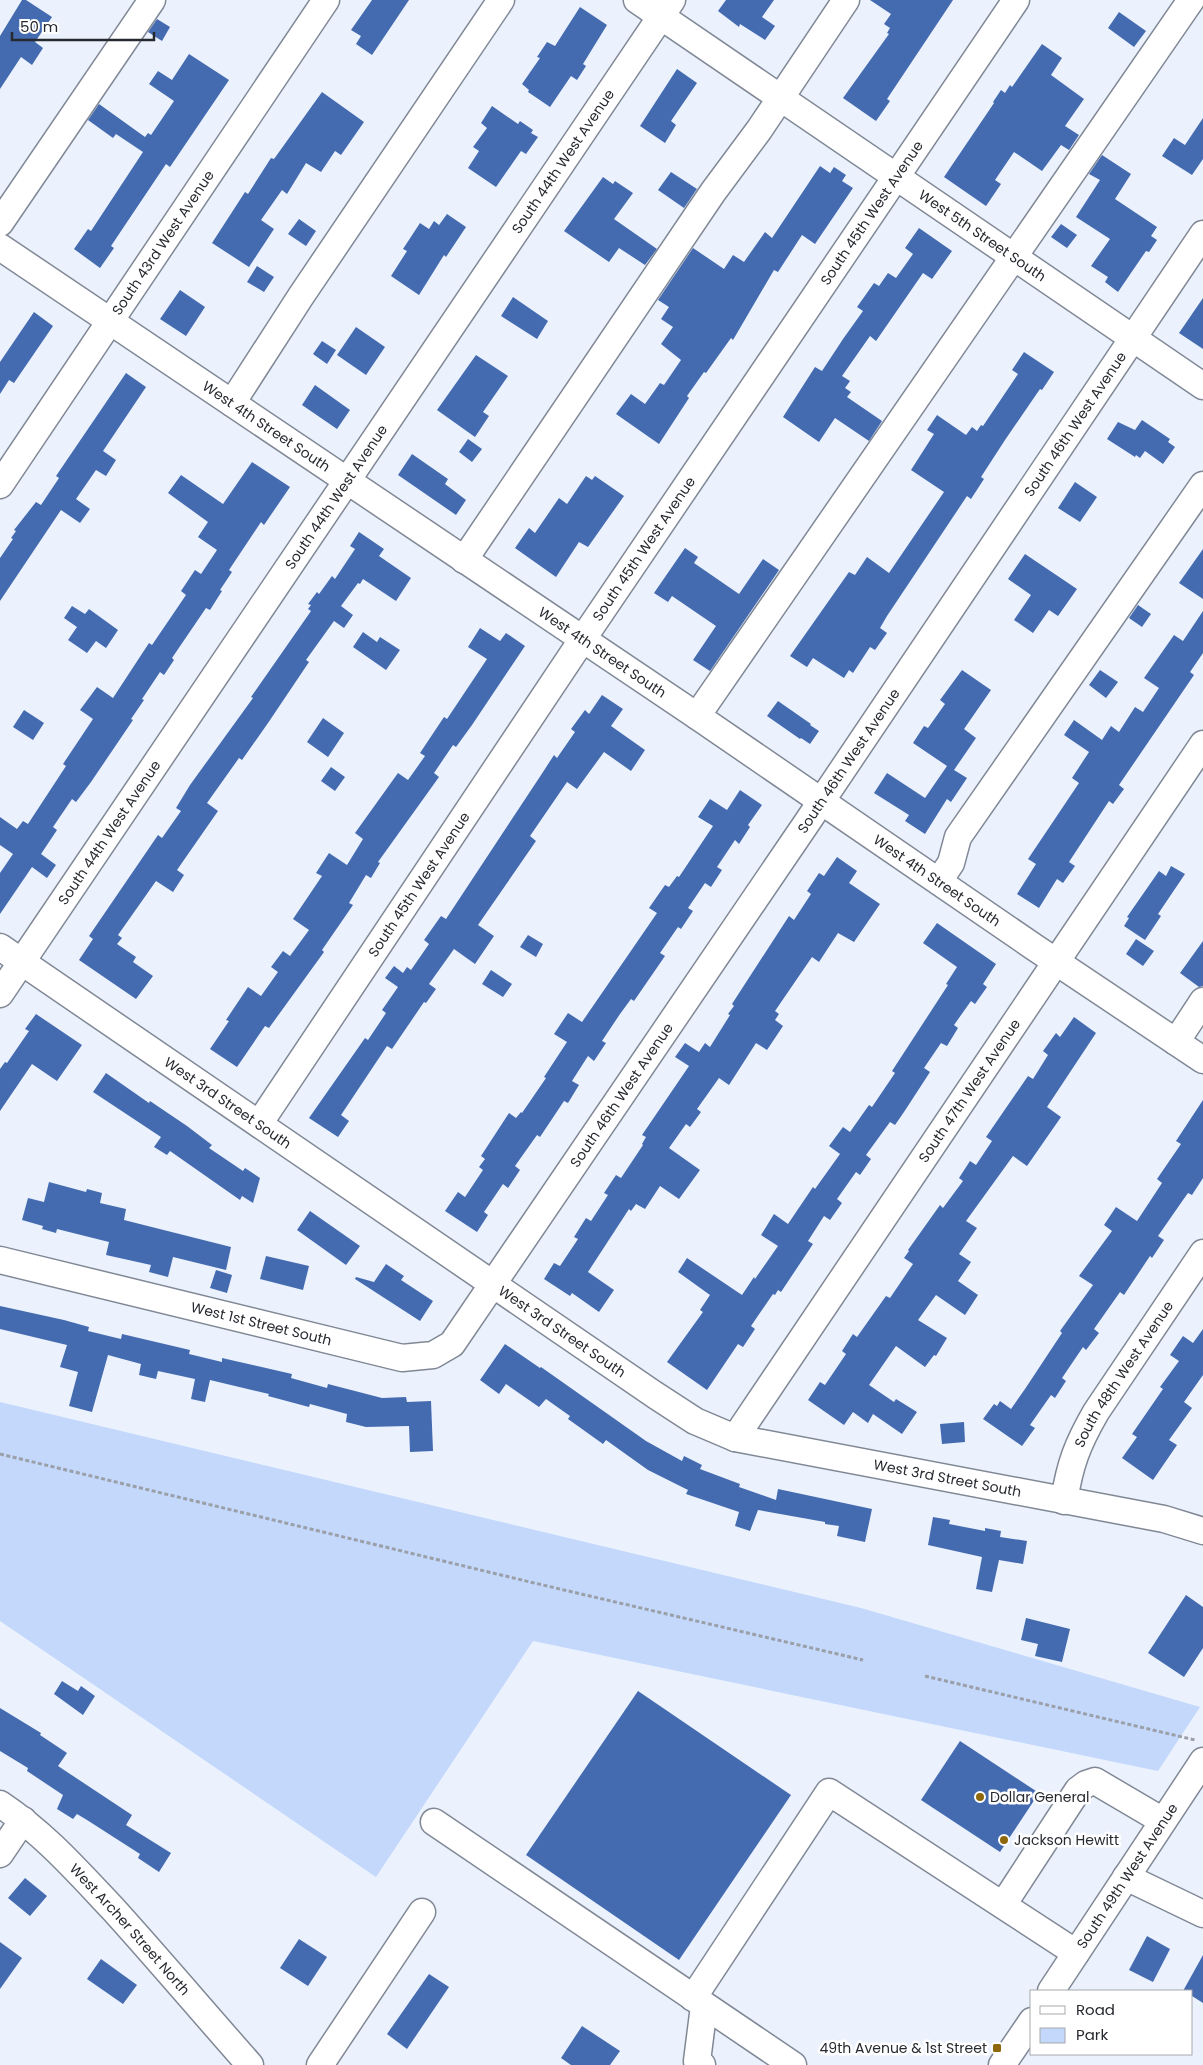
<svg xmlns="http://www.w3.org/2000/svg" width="1203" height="2065" font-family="Poppins,sans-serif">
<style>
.green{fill:#c3d8fb}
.building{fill:#446bb0}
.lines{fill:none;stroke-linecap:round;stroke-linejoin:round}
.minor-casing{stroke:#808896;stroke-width:29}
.path{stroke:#9a9fa8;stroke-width:3;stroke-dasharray:4 2.5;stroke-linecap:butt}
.minor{stroke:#fff;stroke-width:26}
.poi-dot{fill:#8f670c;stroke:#fff;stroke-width:2}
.labels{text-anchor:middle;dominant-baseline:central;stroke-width:5;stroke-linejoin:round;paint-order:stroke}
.street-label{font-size:14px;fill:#26292f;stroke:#fff}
.poi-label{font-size:14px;fill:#26292f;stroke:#fff;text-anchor:start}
</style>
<rect width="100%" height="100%" fill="#ebf2fe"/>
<!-- green -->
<polygon class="green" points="0,1402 861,1608 1200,1707 1158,1771 533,1641 376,1877 0,1621"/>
<!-- building -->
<g class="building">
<polygon points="22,0 26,0 52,17 35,42 43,48 32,65 21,57 0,89 0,36"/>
<polygon points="372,0 409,0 372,55 356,44 361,36 351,30"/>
<polygon points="726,0 774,0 762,17 775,26 765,40 740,24 739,27 718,11"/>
<polygon points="870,0 953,0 887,99 890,101 876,121 843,98 889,34 887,33 890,28 884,24 891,14"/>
<polygon points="580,7 607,25 583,64 586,66 577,80 571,76 550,107 528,92 529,90 522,84 540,58 537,57 547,42 555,46"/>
<polygon points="1119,12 1146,31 1134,47 1108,28"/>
<polygon points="157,19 170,27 162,41 148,32"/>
<polygon points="1042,44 1062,58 1051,75 1084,99 1065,126 1079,135 1069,150 1061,145 1042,171 1014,152 995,180 1001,184 986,206 944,177 994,103 993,102 1001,90 1005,93 1010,85 1012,87"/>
<polygon points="189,54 229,80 170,167 166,164 111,246 114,248 100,268 74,249 88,229 91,231 143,152 116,134 113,138 88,120 99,104 145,137 148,133 151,135 174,101 149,84 158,71 172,80"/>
<polygon points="677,69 697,83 671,121 676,125 665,143 640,126"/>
<polygon points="322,92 364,122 341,155 335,151 321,172 306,163 287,194 282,190 261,220 274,229 249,267 212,243 245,192 248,194 271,158 274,159"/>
<polygon points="492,106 518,124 520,121 533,130 531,133 538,137 526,154 521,151 496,187 468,168 479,151 473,147 487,128 481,123"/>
<polygon points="1203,118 1203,159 1192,175 1162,156 1174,138 1185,145"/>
<polygon points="1102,155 1131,174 1115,199 1157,227 1151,236 1157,240 1149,252 1146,251 1118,292 1105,282 1108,277 1091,266 1110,239 1076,217 1100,180 1089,174"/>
<polygon points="820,166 830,173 834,167 846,175 842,181 853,188 815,244 802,235 778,272 774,270 733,340 731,338 706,373 704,372 687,396 689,398 659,444 616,414 631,394 645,404 660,383 664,385 681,360 661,344 673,327 661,319 669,307 658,300 693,248 724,269 733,255 744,262 765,232 772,238"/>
<polygon points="671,172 697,189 684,208 658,190"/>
<polygon points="603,177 613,184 615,181 633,193 614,219 657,249 645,265 619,248 609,262 564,231"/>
<polygon points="447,214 466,227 446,257 444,255 419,295 391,276 407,251 403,249 420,223 429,229 434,221 439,225"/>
<polygon points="299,219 316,231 306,246 288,234"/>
<polygon points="1061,224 1077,235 1067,248 1051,237"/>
<polygon points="919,228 952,251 932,279 923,273 876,341 870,336 842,376 850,381 845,388 851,392 847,397 882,421 869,441 835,418 819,442 783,417 815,367 822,371 843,339 863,311 857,307 874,283 879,286 888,273 896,278 913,254 905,248"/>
<polygon points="257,266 274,277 264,292 247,282"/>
<polygon points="180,290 205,307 186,336 160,319"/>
<polygon points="513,297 548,321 537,339 501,316"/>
<polygon points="1203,298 1203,349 1179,333"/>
<polygon points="34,312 53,326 14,383 9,380 0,394 0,362"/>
<polygon points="356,327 385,347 366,375 337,355"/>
<polygon points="322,341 336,350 327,364 313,354"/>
<polygon points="1024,352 1054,372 1042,390 1040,389 1005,440 981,477 984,479 971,499 967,496 887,616 880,628 887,633 875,650 870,647 853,673 849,670 844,678 813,658 807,667 790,656 849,572 855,575 867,557 889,573 944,492 911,470 934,434 927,430 937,415 966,435 972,427 977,431 981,425 983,426 1018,374 1012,370"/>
<polygon points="476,355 508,376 483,412 489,416 475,437 437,410"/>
<polygon points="126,373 146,387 103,451 116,460 106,476 96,470 76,499 90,509 80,523 61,510 0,601 0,558 13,539 11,538 16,531 14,530 36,502 41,505 59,478 56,476"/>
<polygon points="315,385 350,410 337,429 302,405"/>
<polygon points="1142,420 1170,439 1168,442 1175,447 1163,464 1145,451 1140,458 1136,455 1135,457 1107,439 1118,422 1135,430"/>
<polygon points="468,439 482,449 472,462 459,452"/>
<polygon points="412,454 448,479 445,484 466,500 456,515 398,475"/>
<polygon points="252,462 290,487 264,525 261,522 229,570 232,572 220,590 222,591 210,610 206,608 172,658 174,660 164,675 160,672 142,699 144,700 131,719 133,720 91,782 76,802 72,799 53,827 57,830 41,854 56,865 47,878 32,867 0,914 0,873 13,854 0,845 0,817 17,829 23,821 28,824 66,766 63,764 93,719 80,710 97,687 113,698 149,643 152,645 186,595 181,591 195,570 201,574 217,550 198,537 208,522 168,493 181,475 223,504"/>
<polygon points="586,476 592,480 595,476 624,496 588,547 579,542 556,577 515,548 529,528 535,533 559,498 567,504"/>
<polygon points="1075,482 1097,497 1080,522 1058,508"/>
<polygon points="359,532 384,549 379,556 411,578 396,601 363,579 360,584 358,583 341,606 353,615 344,628 334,621 306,660 309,662 268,723 242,760 239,758 207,803 218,811 177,870 184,875 173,892 156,881 118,935 122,938 117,944 136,957 133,962 153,976 136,999 79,960 93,939 89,936 158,835 162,838 181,811 176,808 190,785 253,698 251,697 311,611 308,609 311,605 308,604 317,592 319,594 332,576 335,579 355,549 350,546"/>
<polygon points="685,548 698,557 694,563 739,594 763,559 779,570 710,671 693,660 716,626 672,596 668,602 654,593"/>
<polygon points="1203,549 1203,599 1179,583"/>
<polygon points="1025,554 1077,589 1058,616 1049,610 1033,633 1014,620 1031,595 1008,579"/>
<polygon points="1138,605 1151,614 1142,627 1129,618"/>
<polygon points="72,606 85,614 89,609 118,630 106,648 96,641 87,653 68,640 77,627 64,618"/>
<polygon points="1203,611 1203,653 1190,672 1194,675 1119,785 1124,789 1113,804 1109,801 1069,862 1075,866 1063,883 1057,879 1039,908 1017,894 1036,864 1028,859 1079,783 1072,778 1089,752 1064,735 1074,720 1102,740 1111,726 1119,732 1135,707 1143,712 1159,688 1144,678 1174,635 1183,641"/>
<polygon points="480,628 500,641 506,633 525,646 472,725 456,747 453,745 434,773 439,777 378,862 380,863 371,878 366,875 349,903 353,905 322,950 324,952 269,1028 265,1026 237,1067 210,1049 229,1021 226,1020 248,987 261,996 278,972 271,967 283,951 290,956 309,930 293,919 322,876 316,873 329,853 347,865 363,839 355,833 398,773 408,780 425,756 420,753 444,717 447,719 487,659 468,647"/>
<polygon points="363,632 377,642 380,637 400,650 386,670 353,647"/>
<polygon points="962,670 991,690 964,729 976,738 954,770 967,778 951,802 947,799 925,834 905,821 909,815 874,793 887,773 925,798 947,766 913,743 924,726 928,728 945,704 940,700"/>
<polygon points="1100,670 1118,682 1106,698 1089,685"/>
<polygon points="602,695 623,709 611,726 645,750 631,771 604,752 577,789 567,782 530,836 536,841 478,925 494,936 475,964 454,949 429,984 436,989 426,1003 424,1002 392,1049 387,1046 341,1115 349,1121 338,1137 309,1118 365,1038 368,1040 386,1013 382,1010 398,987 385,978 394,966 403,973 407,967 411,970 429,944 424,940 441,916 446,919 543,772 554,755 557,758 575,732 571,729 585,710 589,714"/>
<polygon points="778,701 811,724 810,725 819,731 810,744 801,738 800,739 767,716"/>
<polygon points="24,710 44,723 33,740 13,727"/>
<polygon points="323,718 344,733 328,757 307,742"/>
<polygon points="331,767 345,777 335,791 321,781"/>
<polygon points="740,790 762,805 748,825 750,827 739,844 735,840 717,867 722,870 711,887 705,883 688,908 693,911 681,929 678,927 660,953 665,956 634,1001 631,999 620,1014 602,1041 606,1043 594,1061 588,1056 572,1081 579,1085 568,1103 564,1101 540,1137 537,1135 515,1166 520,1170 508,1188 503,1184 484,1212 488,1215 477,1232 445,1211 458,1192 465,1197 483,1170 479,1167 485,1159 481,1156 509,1113 516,1118 521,1112 522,1113 546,1078 544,1077 567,1042 554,1034 568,1013 582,1022 657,913 649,908 665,885 669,887 677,876 679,877 713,826 698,817 710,799 727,810"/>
<polygon points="837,857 857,871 849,883 880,904 854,942 838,933 819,962 812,957 775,1011 779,1014 775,1020 783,1026 767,1050 756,1043 729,1085 719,1078 697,1109 701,1112 690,1127 686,1124 669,1148 700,1170 679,1199 660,1186 645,1209 636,1204 631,1211 629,1209 588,1272 614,1290 599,1312 572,1293 570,1296 544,1279 554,1263 560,1266 578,1239 574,1237 586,1218 591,1221 608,1195 604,1193 616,1175 621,1178 643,1145 642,1144 646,1137 642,1135 689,1066 675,1057 685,1043 699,1052 705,1043 710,1047 730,1015 728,1014 734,1006 732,1004 789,916 794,920 811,894 807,891 819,873 824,876"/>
<polygon points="1171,866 1185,874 1158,914 1161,916 1145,940 1124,926 1129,918 1127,917 1159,871 1166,876"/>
<polygon points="937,923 996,964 983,984 987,987 975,1004 971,1001 954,1025 958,1028 947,1046 941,1043 924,1068 930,1072 904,1112 895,1125 890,1122 866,1155 871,1159 860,1175 856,1172 837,1199 842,1203 830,1220 824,1216 808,1241 813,1244 781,1292 778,1290 775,1295 773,1294 751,1326 755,1329 743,1347 738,1344 707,1390 667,1362 703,1312 700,1310 710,1295 678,1272 687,1258 742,1295 754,1277 755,1279 778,1246 761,1235 774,1214 788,1224 813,1187 815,1189 840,1154 829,1146 843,1127 850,1132 869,1105 872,1107 895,1073 892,1071 948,985 946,984 957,967 923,943"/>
<polygon points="528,935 543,944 536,957 520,947"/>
<polygon points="1136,939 1154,951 1143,966 1126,954"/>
<polygon points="1203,941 1203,986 1199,987 1180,973"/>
<polygon points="491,970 512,984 503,997 482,984"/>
<polygon points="36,1014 82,1045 57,1081 32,1064 0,1111 0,1069 5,1062 7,1063 29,1031 25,1029"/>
<polygon points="1074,1017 1096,1033 1047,1107 1061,1117 1027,1166 1013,1156 966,1221 977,1228 959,1254 971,1262 958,1281 978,1295 965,1315 936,1295 918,1320 947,1338 936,1356 934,1355 925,1367 896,1346 869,1385 894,1402 896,1399 917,1412 902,1434 873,1414 868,1423 853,1412 844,1425 808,1400 820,1382 825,1385 846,1354 842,1351 853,1334 857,1337 886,1296 890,1298 913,1264 904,1258 909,1251 908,1250 940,1205 943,1208 963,1181 959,1178 970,1161 976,1165 992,1141 986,1137 1028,1076 1033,1079 1048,1055 1043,1051 1056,1033 1060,1037"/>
<polygon points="106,1073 149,1103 150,1101 187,1126 212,1145 209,1148 243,1171 245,1168 260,1178 253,1203 242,1196 240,1200 170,1151 167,1155 154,1147 161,1137 93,1092"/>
<polygon points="1203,1100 1203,1178 1192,1195 1188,1193 1183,1200 1158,1236 1164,1240 1152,1258 1150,1256 1124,1295 1120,1292 1094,1329 1099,1333 1086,1350 1083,1347 1062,1378 1066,1381 1055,1398 1051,1395 1030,1425 1035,1428 1022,1446 983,1419 994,1404 997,1406 1000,1401 1011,1409 1025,1389 1062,1333 1060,1331 1093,1285 1079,1276 1112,1231 1104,1225 1116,1207 1137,1221 1162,1183 1157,1179 1181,1144 1176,1141"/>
<polygon points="49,1182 86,1192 87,1189 102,1193 100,1203 126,1209 124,1220 231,1247 226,1270 173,1257 168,1277 149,1272 151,1265 106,1255 109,1242 57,1229 56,1233 42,1229 43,1226 22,1220 28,1198 44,1202"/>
<polygon points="310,1211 360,1246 346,1265 297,1230"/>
<polygon points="266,1256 309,1266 303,1290 260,1279"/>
<polygon points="386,1264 404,1276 401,1280 433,1301 420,1321 355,1279 356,1277 374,1282"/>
<polygon points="216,1270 232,1275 227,1293 210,1288"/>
<polygon points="0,1306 64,1320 89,1327 88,1331 121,1339 122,1334 190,1350 189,1354 222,1362 222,1358 292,1374 291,1378 327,1388 328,1384 382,1398 406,1397 407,1402 431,1401 433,1451 410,1452 409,1426 366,1427 346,1422 347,1414 310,1404 309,1407 268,1396 269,1394 210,1380 205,1402 191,1399 195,1379 158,1371 156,1379 139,1375 141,1364 108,1355 92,1412 69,1406 78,1372 60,1367 67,1345 0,1329"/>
<polygon points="1203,1329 1203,1375 1184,1402 1192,1408 1169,1440 1177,1445 1153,1480 1122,1458 1137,1437 1132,1434 1163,1389 1160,1387 1179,1361 1170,1355 1183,1336 1193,1343"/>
<polygon points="505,1344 540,1368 541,1367 646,1441 682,1461 684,1456 702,1465 700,1469 740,1484 739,1487 776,1500 778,1489 872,1509 865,1542 837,1536 839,1526 825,1524 825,1522 758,1510 750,1531 735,1526 739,1512 686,1494 688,1490 648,1470 606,1440 603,1444 568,1419 570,1416 546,1399 539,1407 506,1384 499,1394 480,1380"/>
<polygon points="964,1422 965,1442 942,1444 940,1424"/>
<polygon points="933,1517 950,1520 949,1524 985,1531 985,1528 1001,1531 1000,1537 1027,1541 1023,1564 999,1560 992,1592 976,1589 982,1557 928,1545"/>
<polygon points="1186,1595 1203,1607 1203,1648 1184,1677 1148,1653"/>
<polygon points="1026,1618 1070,1629 1062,1662 1035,1656 1038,1644 1021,1640"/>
<polygon points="62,1681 78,1691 81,1686 95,1696 83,1715 54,1694"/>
<polygon points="638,1691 791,1795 679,1960 526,1855"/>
<polygon points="0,1708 41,1733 40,1735 67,1753 58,1766 132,1815 126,1825 171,1853 159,1872 138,1858 140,1854 87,1820 77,1814 73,1819 57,1809 63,1795 27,1771 28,1768 0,1751"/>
<polygon points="960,1741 1039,1793 1000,1852 921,1800"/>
<polygon points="25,1878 47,1896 30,1916 8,1898"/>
<polygon points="1147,1936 1170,1949 1153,1982 1129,1970"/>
<polygon points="299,1939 327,1957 308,1986 280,1968"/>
<polygon points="0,1942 22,1958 0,1989"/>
<polygon points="1203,1955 1203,2003 1192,1996 1192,1991 1183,1991"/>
<polygon points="101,1959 137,1985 123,2004 87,1979"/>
<polygon points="429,1974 449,1987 407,2049 387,2034"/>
<polygon points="582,2026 620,2051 610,2065 571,2065 561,2058"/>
</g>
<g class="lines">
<defs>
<g id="minor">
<path id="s1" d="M637,0L1203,386"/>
<polyline points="0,223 152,0"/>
<path id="s2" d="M0,247L697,716L1034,947L1203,1060"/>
<polyline points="232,403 301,296 501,0"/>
<path id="s3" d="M0,485L326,0"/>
<polyline points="464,560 713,192 759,130 846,0"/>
<polyline points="697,716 1191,0"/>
<polyline points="939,881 951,863 958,837 1203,485"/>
<path id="s4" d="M0,947L655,1395L695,1421L735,1438L1164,1519L1203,1531"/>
<path id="s5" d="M0,994L672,0"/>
<polyline points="1176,1042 1203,1001"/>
<path id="s6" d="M259,1124L582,640L1016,0"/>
<path id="s7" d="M0,1260L402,1358L433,1355L452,1344L806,824L1203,234"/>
<path id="s8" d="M735,1438L1203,744"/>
<path id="s9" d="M1064,1501C1070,1464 1077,1445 1096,1412L1203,1253"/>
<path id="s10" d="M0,1804C45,1834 77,1871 114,1910C160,1961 204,2013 250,2065"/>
<polyline points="434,1822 793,2065"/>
<polyline points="0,1854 23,1820"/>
<polyline points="1126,1877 1203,1914"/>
<polyline points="1003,1905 1078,1790 1086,1784 1095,1781 1163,1821"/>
<path id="s11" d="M1051,1991L1203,1761"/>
<polyline points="693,1998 829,1792 1076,1953"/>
<polyline points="320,2065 422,1912"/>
<polyline points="702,2065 697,2061 704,2006"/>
<polyline points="1002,2065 1032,2021"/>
</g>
</defs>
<!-- minor casing -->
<use href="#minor" class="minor-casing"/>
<!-- path -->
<g class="path">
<polyline points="0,1454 530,1582 863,1660"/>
<polyline points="925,1676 1195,1740"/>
</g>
<!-- minor -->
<use href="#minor" class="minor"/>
</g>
<!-- markers -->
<g class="poi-dot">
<circle cx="980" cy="1797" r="5"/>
<circle cx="1004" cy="1840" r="5"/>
<rect x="992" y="2043" width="10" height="10" rx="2.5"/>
</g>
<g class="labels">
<!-- street labels -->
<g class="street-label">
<text stroke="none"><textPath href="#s5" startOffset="1005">South 44th West Avenue</textPath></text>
<text stroke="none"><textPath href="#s6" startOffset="1098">South 45th West Avenue</textPath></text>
<text stroke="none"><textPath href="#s1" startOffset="418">West 5th Street South</textPath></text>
<text stroke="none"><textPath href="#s3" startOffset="292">South 43rd West Avenue</textPath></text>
<text stroke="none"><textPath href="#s7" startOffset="1578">South 46th West Avenue</textPath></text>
<text stroke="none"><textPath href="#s2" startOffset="321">West 4th Street South</textPath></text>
<text stroke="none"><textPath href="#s5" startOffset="600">South 44th West Avenue</textPath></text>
<text stroke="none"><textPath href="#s6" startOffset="692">South 45th West Avenue</textPath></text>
<text stroke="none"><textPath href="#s2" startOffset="726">West 4th Street South</textPath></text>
<text stroke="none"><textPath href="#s7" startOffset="1172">South 46th West Avenue</textPath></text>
<text stroke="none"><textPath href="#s5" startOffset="195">South 44th West Avenue</textPath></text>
<text stroke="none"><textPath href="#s2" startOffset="1131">West 4th Street South</textPath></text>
<text stroke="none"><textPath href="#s6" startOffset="288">South 45th West Avenue</textPath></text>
<text stroke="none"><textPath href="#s8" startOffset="419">South 47th West Avenue</textPath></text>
<text stroke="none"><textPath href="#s7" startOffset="768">South 46th West Avenue</textPath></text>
<text stroke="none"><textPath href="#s4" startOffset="276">West 3rd Street South</textPath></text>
<text stroke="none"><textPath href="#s7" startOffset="269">West 1st Street South</textPath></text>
<text stroke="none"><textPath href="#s4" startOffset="681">West 3rd Street South</textPath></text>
<text stroke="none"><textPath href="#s9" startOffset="142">South 48th West Avenue</textPath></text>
<text stroke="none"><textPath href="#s4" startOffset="1101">West 3rd Street South</textPath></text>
<text stroke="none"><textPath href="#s11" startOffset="138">South 49th West Avenue</textPath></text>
<text stroke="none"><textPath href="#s10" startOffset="181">West Archer Street North</textPath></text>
</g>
<!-- poi labels -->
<g class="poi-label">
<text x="990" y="1797">Dollar General</text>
<text x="1014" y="1840">Jackson Hewitt</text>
<text x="987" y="2048" text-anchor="end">49th Avenue &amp; 1st Street</text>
</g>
</g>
<!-- legend -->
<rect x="1030" y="1990" width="162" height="65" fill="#ffffff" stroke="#a8a9ac"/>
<rect x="1040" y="2006" width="25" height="8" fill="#ffffff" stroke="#a8a9ac"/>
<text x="1076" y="2015" font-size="15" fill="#26292f">Road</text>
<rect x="1040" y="2028" width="25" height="15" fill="#c3d8fb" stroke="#a8a9ac"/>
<text x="1076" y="2040" font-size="15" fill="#26292f">Park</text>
<!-- scale -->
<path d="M12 32v8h142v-8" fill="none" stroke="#26292f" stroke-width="2.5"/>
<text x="20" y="32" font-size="15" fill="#26292f" stroke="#ffffff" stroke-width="4" paint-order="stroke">50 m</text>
</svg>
